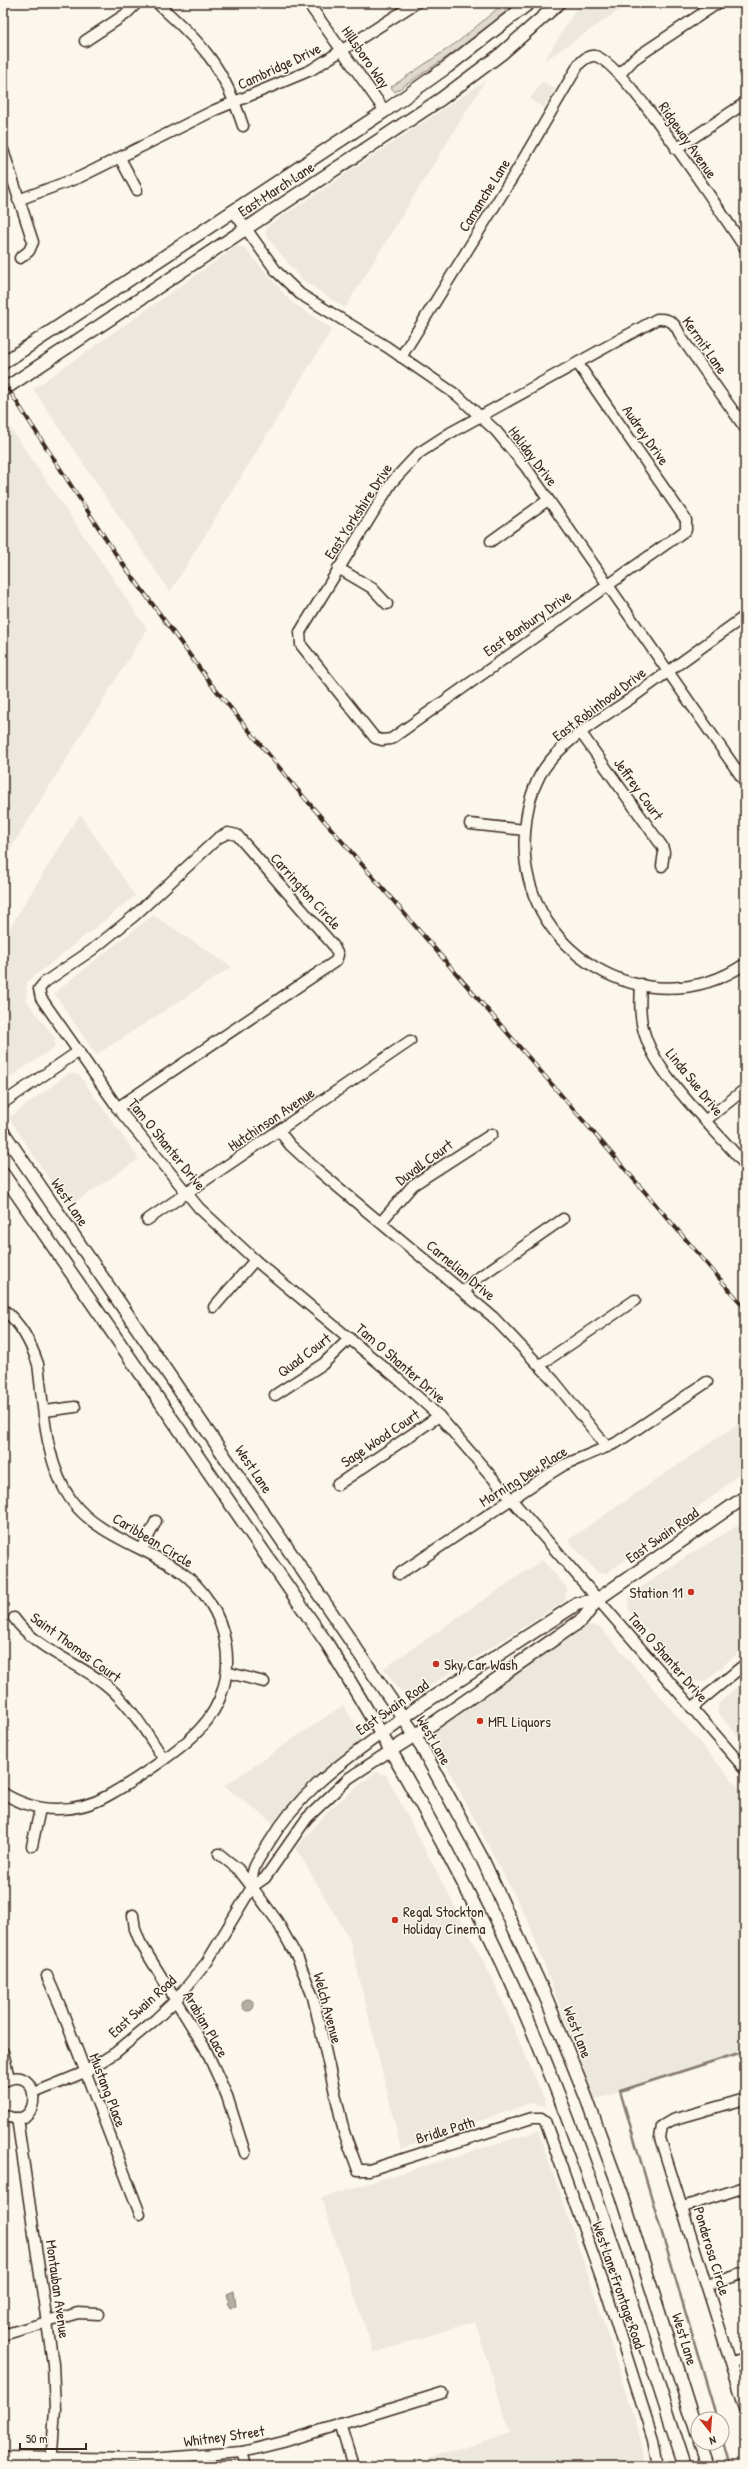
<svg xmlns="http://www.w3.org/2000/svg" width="748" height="2469" font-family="'Patrick Hand',sans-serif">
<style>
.built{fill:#ede8dd}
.green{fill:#dfd9ce;stroke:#8d8276}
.water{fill:#b6aea2;stroke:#85796d}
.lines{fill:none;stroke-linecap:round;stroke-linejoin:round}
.stream{stroke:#85796d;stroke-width:2.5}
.minor-casing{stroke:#3b2a1e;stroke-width:13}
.major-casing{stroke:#3b2a1e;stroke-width:15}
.minor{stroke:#fbf7ec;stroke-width:10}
.major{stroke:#fbf7ec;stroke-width:12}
.rail-casing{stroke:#3b2a1e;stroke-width:4}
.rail{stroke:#fbf7ec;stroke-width:2.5;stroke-dasharray:8;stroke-linecap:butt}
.poi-dot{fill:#c8321e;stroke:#fbf7ec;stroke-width:1.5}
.labels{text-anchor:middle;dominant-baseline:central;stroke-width:3;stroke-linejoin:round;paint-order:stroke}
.street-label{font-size:15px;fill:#3b2a1e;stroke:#fbf7ec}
.poi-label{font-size:15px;fill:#3b2a1e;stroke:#fbf7ec;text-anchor:start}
</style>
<rect width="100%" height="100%" fill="#fbf7ec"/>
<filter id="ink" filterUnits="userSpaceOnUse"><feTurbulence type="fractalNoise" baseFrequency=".025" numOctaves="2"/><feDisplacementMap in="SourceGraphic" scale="8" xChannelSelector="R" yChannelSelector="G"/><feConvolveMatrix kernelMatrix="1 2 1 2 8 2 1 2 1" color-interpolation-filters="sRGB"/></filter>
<g filter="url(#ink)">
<!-- built -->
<g class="built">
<polygon points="580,3 630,3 544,61"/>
<polygon points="485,81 345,308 300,278 265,234 268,226"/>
<polygon points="542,81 555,89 544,108 530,99"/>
<polygon points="237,246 245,248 290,301 332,329 170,592 33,389"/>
<polygon points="3,417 147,629 3,861"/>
<polygon points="80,814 135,896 27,982 26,1000 55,1038 55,1047 3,1082 3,939"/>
<polygon points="153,915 232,967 96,1055 54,993"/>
<polygon points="69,1073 79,1075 139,1159 68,1207 9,1118"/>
<polygon points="745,1419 745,1468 712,1497 607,1573 598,1573 568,1540"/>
<polygon points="745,1521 745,1647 704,1682 690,1681 628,1609 629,1596 687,1556"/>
<polygon points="542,1560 567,1588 565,1601 411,1697 396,1687 384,1668"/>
<polygon points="589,1625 600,1627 745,1795 745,2054 594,2100 529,1923 432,1738 434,1730"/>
<polygon points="745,1680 745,1744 717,1712 719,1703"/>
<polygon points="343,1705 361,1733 359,1744 312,1780 273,1823 224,1786"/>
<polygon points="375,1772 386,1775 493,1980 547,2106 530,2103 401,2149 350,1940 296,1848 330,1809"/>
<polygon points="538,2131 591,2283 642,2444 645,2466 406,2466 510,2433 475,2321 374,2353 321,2198"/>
</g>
<!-- green -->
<polygon class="green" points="504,3 517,3 453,53 395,92 391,87 459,41"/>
<!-- water -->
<g class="water">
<circle cx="248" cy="2005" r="6"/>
<polygon points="234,2291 236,2306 230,2309 227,2304 229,2301 227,2294"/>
</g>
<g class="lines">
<!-- stream -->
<g class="stream">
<polyline points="717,2419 620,2091 745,2051"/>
<polyline points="722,2437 731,2466"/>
</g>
<defs>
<g id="minor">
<path d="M157,3C203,45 223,65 243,126"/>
<polyline points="308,3 385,111"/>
<polyline points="85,41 126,14 137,3"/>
<polyline points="620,74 634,59 718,3"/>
<polyline points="676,149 745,103"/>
<polyline points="3,150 33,242 29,251 20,258"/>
<polyline points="120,158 137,190"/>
<polyline points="18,200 80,177 215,110 311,70 416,3"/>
<polyline points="234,212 277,272 300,294 387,347 458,396 496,431 525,466 745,782"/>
<path d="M401,357L517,170L579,64C583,60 588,55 595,56C624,62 723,216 745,248"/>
<path d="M578,364L686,520V530L391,739L382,740L375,738L301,645L300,632L392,482L419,453L450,433L657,319C672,318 676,325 681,337L745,428"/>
<polyline points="491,541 548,500"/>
<polyline points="338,568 372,588 387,604"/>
<path d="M745,616C708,643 670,670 633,697C601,719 560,741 540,775C530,794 526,812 525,833C516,950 647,1030 745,964"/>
<polyline points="581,733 662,846 664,852 662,866"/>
<polyline points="470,824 525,830"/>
<path d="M641,984C640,1002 639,1020 646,1038C660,1079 716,1130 745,1165"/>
<polyline points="3,1103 79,1051"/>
<polyline points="117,1108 336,961 338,955 333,945 237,835 228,833 218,838 134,916 92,950 45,982 39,989 41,998 120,1111 199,1208 255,1260 398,1379 439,1416 745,1769"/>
<polyline points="706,1120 745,1089"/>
<polyline points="280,1132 290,1145 314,1167 493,1317 554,1381 607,1447"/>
<polyline points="147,1220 410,1041"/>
<polyline points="381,1222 413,1185 492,1134"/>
<polyline points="464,1292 475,1280 563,1219"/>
<polyline points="214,1307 255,1260"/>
<path d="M3,1309C21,1324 30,1341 38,1364C44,1408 44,1463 72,1501C96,1534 143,1547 177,1569C230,1604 246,1680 200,1729C182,1749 134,1781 109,1795C76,1814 36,1814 3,1793"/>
<polyline points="540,1365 635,1300"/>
<polyline points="275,1395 323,1364 350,1338"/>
<polyline points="45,1411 75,1407"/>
<polyline points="337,1485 439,1416"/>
<polyline points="142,1549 156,1521"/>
<polyline points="399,1574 543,1478 564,1465 616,1443 707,1382"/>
<path d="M14,1618C35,1648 76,1662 105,1684C129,1703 146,1732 163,1758"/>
<polyline points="226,1672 264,1682"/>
<polyline points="692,1708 745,1664"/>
<polyline points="32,1846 40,1809"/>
<polyline points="219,1854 238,1869 252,1887 277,1921 298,1959 313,1997 344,2132 358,2170 369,2170 532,2118 541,2118 545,2121 606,2291 653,2439 658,2466"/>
<path d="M252,1887C251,1867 257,1862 267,1846C297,1795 335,1767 381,1734"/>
<polyline points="133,1915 135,1929 140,1942 205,2048 227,2096 245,2153"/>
<polyline points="47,1976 61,2008 140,2214"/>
<polyline points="3,2052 9,2078"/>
<path d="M3,2082C43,2059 44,2137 3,2114"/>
<polyline points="34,2093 85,2072 115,2053 156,2019 175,2001 207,1962 252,1887 265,1878 307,1818 349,1778 390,1751"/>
<polyline points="745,2099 672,2120 662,2126 660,2138 745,2408"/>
<polyline points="17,2118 53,2364 55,2409 51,2466"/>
<polyline points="683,2207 745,2187"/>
<polyline points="707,2285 745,2273"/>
<polyline points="3,2335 78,2313 99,2314"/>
<polyline points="732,2362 745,2358"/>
<polyline points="340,2424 353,2466"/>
<polyline points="242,2452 246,2466"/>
<polyline points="3,2457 150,2459 242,2452 283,2442 442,2393"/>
</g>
<g id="major">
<polyline points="3,363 385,111 447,67 529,3"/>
<polyline points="3,390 441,99 501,54 559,3"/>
<polyline points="3,1132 415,1735 482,1858 547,2000 586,2097 622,2195 698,2436"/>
<path d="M3,1174L328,1645C409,1778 487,1916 545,2061C599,2193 640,2330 685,2466"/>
<polyline points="381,1734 418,1707 577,1604 598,1599"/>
<polyline points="390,1751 428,1727 583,1619 598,1599 745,1497"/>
<polyline points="700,2443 708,2466"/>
</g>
</defs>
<!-- minor casing -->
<use href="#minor" class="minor-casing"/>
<!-- major casing -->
<use href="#major" class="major-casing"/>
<!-- minor -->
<use href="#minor" class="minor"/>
<!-- major -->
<use href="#major" class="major"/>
<defs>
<polyline id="rail" points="3,381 115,553 211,684 296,788 745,1308"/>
</defs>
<!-- rail casing -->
<use href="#rail" class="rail-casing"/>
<!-- rail -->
<use href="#rail" class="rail"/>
</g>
</g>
<!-- markers -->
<g class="poi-dot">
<circle cx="691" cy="1592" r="4"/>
<circle cx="436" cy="1664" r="4"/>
<circle cx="480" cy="1721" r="4"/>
<circle cx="395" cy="1920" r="4"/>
</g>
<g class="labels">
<!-- street labels -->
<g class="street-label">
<text transform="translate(366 57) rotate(55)">Hillsboro Way</text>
<text transform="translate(279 66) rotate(-25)">Cambridge Drive</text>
<text transform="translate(688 140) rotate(55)">Ridgeway Avenue</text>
<text transform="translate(276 189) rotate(-33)">East March Lane</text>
<text transform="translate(484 195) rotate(-58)">Camanche Lane</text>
<text transform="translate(705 345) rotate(55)">Kermit Lane</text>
<text transform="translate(646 435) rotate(55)">Audrey Drive</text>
<text transform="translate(533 456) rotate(53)">Holiday Drive</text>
<text transform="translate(358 511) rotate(-57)">East Yorkshire Drive</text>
<text transform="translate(527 623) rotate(-35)">East Banbury Drive</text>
<text transform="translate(599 704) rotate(-37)">East Robinhood Drive</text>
<text transform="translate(639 789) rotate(54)">Jeffrey Court</text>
<text transform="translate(306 891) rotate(48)">Carrington Circle</text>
<text transform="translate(695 1082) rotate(51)">Linda Sue Drive</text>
<text transform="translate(271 1119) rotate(-34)">Hutchinson Avenue</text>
<text transform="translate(167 1144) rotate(51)">Tam O Shanter Drive</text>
<text transform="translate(424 1162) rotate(-36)">Duvall Court</text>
<text transform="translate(70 1202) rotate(56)">West Lane</text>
<text transform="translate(461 1270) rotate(40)">Carnelian Drive</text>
<text transform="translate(304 1355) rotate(-37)">Quad Court</text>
<text transform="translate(401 1363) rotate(41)">Tam O Shanter Drive</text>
<text transform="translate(380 1438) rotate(-34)">Sage Wood Court</text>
<text transform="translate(254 1469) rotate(56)">West Lane</text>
<text transform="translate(523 1476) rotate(-32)">Morning Dew Place</text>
<text transform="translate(662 1535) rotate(-35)">East Swain Road</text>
<text transform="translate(153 1540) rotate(31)">Caribbean Circle</text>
<text transform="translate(76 1647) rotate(36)">Saint Thomas Court</text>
<text transform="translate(668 1657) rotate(49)">Tam O Shanter Drive</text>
<text transform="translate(392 1707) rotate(-35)">East Swain Road</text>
<text transform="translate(434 1740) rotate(60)">West Lane</text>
<text transform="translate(142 2006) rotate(-42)">East Swain Road</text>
<text transform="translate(328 2008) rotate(75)">Welch Avenue</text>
<text transform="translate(206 2024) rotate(60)">Arabian Place</text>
<text transform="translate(578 2032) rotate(69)">West Lane</text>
<text transform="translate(108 2090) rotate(69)">Mustang Place</text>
<text transform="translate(445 2130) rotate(-17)">Bridle Path</text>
<text transform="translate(712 2251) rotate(73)">Ponderosa Circle</text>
<text transform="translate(619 2285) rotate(71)">West Lane Frontage Road</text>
<text transform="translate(58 2289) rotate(82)">Montauban Avenue</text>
<text transform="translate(685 2339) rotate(73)">West Lane</text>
<text transform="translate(224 2436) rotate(-8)">Whitney Street</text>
</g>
<!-- poi labels -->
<g class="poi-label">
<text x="683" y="1592" text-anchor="end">Station 11</text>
<text x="444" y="1664">Sky Car Wash</text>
<text x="488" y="1721">MFL Liquors</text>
<text x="403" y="1911">Regal Stockton<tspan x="403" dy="17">Holiday Cinema</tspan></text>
</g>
</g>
<!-- margin -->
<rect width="748" height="2469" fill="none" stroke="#fbf7ec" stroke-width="16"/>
<rect x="8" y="8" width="732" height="2453" fill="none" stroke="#3b2a1e" stroke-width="1.5" filter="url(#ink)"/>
<!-- north arrow -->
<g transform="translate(710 2431) rotate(163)"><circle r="19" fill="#fbf7ec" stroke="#aea59a"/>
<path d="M0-3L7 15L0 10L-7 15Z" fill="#c8321e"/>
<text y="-6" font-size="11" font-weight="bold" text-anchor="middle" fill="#3b2a1e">N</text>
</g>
<!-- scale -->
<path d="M20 2443v6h66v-6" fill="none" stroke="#3b2a1e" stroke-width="2"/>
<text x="26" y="2443" font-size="12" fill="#3b2a1e" stroke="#fbf7ec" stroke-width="3" paint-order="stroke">50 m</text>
</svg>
